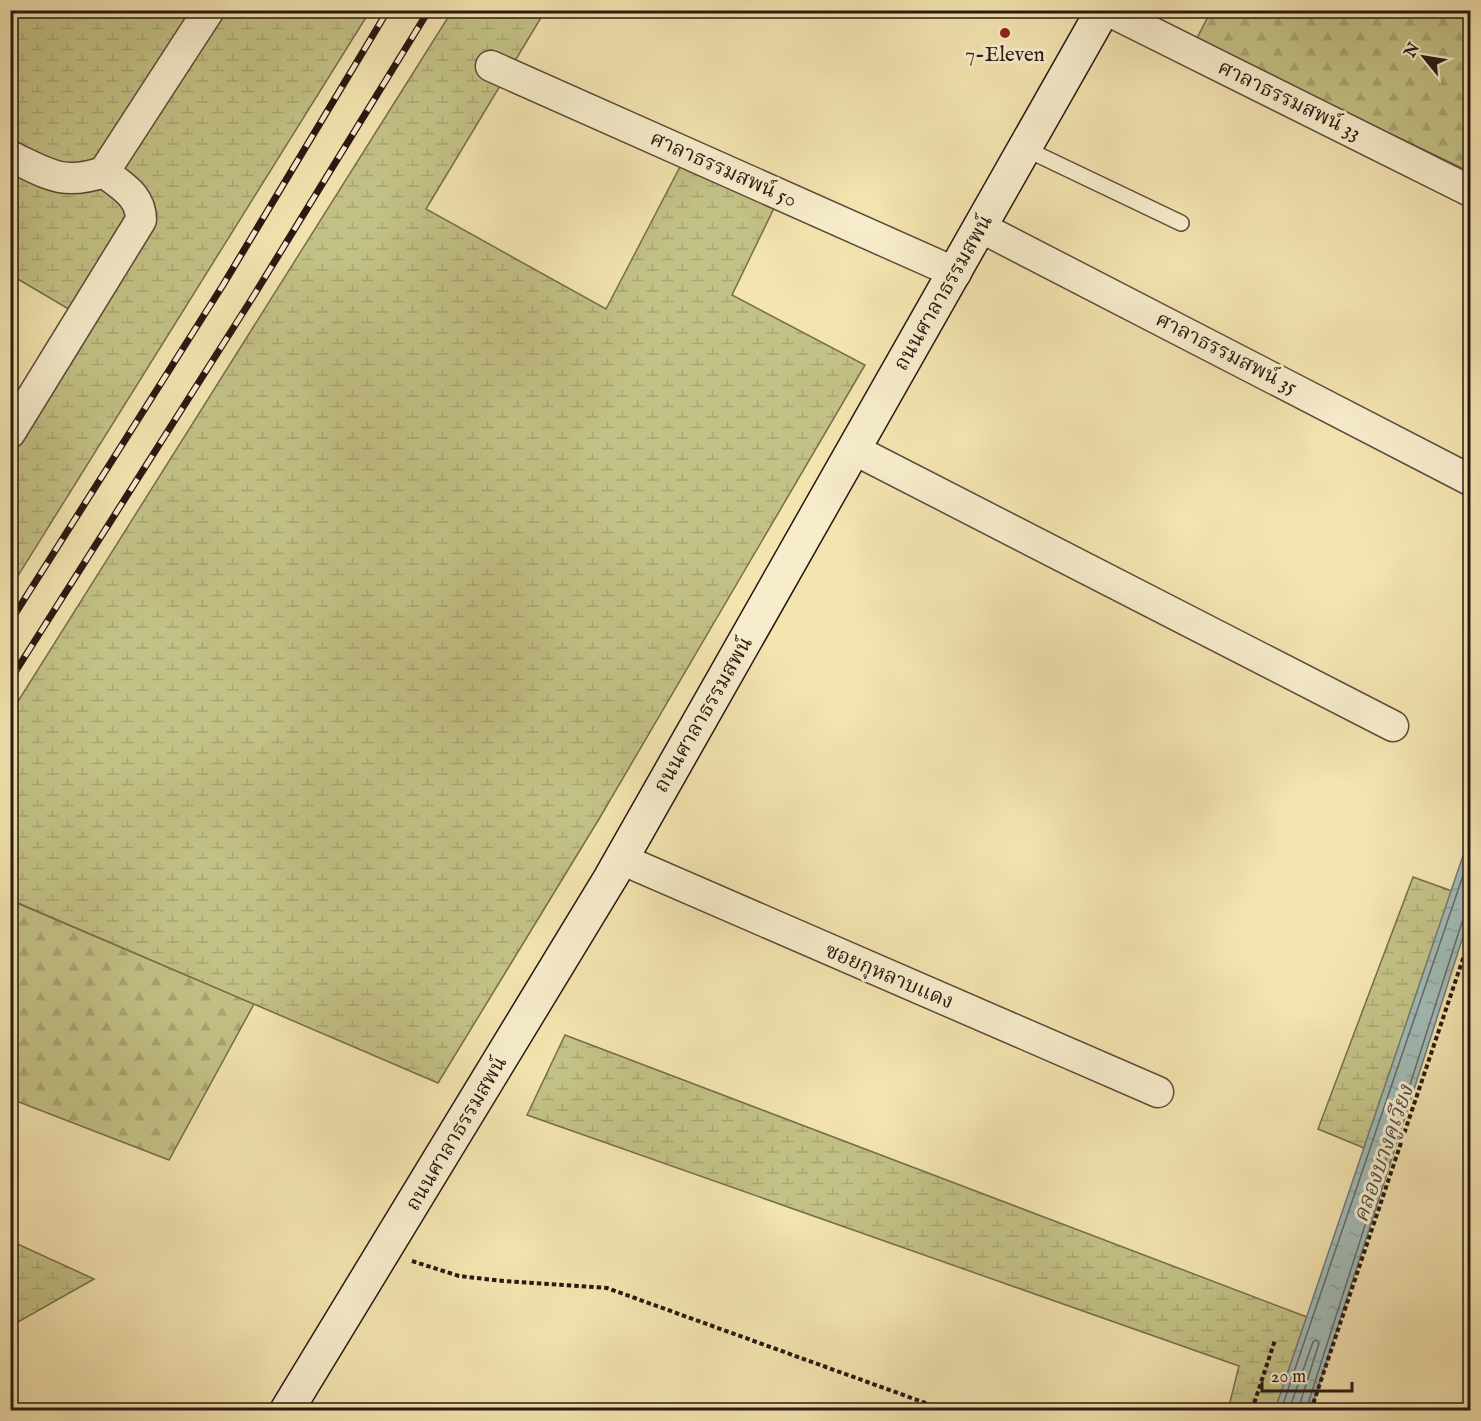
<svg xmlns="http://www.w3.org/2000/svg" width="1481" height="1421" font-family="'IM FELL English','Noto Serif Thai',serif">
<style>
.forest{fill:url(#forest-firs);stroke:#766d4c;stroke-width:1.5}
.wetland{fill:url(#wetland-marsh);stroke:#766d4c;stroke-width:1.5}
.water{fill:url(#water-ripples);stroke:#717a75;stroke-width:1.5}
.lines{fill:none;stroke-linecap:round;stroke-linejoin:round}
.shore{stroke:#656a64;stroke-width:1.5}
.lane-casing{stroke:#5c4b3a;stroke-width:18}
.street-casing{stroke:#5c4b3a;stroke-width:33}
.secondary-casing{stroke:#291812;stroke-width:36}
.path{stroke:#291812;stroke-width:4;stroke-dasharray:4.5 3;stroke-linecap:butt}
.lane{stroke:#f7edcc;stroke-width:15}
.street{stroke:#f7edcc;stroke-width:30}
.secondary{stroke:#f7edcc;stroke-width:33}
.rail-casing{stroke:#291812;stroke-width:7}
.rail{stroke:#f7edcc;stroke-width:4.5;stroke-dasharray:14;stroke-linecap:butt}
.poi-dot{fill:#8f2418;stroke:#f7edcc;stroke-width:2}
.labels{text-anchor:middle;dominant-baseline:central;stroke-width:6;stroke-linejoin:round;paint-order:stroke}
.poi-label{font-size:21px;fill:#291812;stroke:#f7edcc}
.street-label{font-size:21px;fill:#291812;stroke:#f7edcc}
.water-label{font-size:22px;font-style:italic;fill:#53514c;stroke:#f7edcc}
</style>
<defs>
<pattern id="forest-firs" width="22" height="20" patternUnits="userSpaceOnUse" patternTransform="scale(1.5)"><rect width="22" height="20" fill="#c3c286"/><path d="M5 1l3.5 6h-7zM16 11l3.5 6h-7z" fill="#a8a673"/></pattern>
<pattern id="wetland-marsh" width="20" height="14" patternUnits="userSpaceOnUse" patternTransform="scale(1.5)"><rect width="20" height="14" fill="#c3c286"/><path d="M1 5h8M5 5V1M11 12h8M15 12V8" fill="none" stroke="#a8a673"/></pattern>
<pattern id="water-ripples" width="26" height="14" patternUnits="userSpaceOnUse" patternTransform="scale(1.5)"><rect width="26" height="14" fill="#a1bbb7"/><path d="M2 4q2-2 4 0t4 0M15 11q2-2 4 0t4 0" fill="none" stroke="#8ba09c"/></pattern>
</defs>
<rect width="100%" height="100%" fill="#f3e4b0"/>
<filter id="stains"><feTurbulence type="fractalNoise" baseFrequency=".00333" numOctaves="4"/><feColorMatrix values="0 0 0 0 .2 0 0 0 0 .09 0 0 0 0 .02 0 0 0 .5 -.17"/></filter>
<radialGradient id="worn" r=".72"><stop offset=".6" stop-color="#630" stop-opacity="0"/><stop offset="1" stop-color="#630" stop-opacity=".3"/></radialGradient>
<!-- forest -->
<g class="forest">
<polygon points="1211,11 1470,11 1470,172 1196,40"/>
<polygon points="10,900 254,1004 169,1160 11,1099"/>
</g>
<!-- wetland -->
<g class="wetland">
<polygon points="10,11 370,11 11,587 11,447 89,321 11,275"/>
<polygon points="452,11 545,11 426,209 606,309 682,163 775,206 732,295 865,365 599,819 438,1083 11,900 10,714"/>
<polygon points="1413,877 1452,891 1364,1148 1318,1129"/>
<polygon points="565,1035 1307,1317 1275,1410 1228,1410 1239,1366 527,1115"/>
<polygon points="10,1241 11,1241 94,1279 18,1322 11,1320"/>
</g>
<!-- water -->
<polygon class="water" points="1470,835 1470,915 1311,1410 1275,1410"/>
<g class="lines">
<!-- shore -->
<g class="shore">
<polyline points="1281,1410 1470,855"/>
<polyline points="1289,1410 1313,1342 1316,1340 1319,1343 1298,1410"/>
<polyline points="1306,1410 1462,922 1470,917"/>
</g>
<defs>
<polyline id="lane" points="1026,149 1181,223"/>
<g id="street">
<polyline points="1107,10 1470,191"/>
<polyline points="491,66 956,273"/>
<path d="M10,156C48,174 62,186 104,172L209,10"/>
<polyline points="982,228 1470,480"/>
<path d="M10,433L141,220C141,195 121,186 104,172"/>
<polyline points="855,450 1393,726"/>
<polyline points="621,859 1158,1092"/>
</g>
<polyline id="secondary" points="287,1410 611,877 1103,10"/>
</defs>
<!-- lane casing -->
<use href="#lane" class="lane-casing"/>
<!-- street casing -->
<use href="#street" class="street-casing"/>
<!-- secondary casing -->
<use href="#secondary" class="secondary-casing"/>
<!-- path -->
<g class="path">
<polyline points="412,1261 459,1276 503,1281 607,1288 945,1410"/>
<polyline points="1252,1410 1275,1340"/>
<polyline points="1311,1410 1470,938"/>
</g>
<!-- lane -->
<use href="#lane" class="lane"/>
<!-- street -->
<use href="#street" class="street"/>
<!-- secondary -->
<use href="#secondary" class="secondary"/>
<defs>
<g id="rail">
<polyline points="10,622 223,285 388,10"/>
<polyline points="10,680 251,300 429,10"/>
</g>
</defs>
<!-- rail casing -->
<use href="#rail" class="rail-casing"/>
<!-- rail -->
<use href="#rail" class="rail"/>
</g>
<!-- markers -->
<circle class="poi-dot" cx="1005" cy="33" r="6"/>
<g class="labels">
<!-- poi labels -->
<g class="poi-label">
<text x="1005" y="55">7-Eleven</text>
</g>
<!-- street labels -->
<g class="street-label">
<text transform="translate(1289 101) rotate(26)">ศาลาธรรมสพน์ 33</text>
<text transform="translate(723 170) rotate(24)">ศาลาธรรมสพน์ 50</text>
<text transform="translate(944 293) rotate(-60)">ถนนศาลาธรรมสพน์</text>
<text transform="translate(1226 354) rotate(27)">ศาลาธรรมสพน์ 35</text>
<text transform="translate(704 715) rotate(-60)">ถนนศาลาธรรมสพน์</text>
<text transform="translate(889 977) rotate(23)">ซอยกุหลาบแดง</text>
<text transform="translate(457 1134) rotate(-59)">ถนนศาลาธรรมสพน์</text>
</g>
<!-- water labels -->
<g class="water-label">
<text transform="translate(1384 1154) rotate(-71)">คลองบางคูเวียง</text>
</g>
</g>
<!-- margin -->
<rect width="1481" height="1421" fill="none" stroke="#f3e4b0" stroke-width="36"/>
<rect x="12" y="12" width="1457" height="1397" fill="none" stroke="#291812" stroke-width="3"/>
<rect x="18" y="18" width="1445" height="1385" fill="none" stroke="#291812" stroke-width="1.5"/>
<!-- north arrow -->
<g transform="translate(1424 57) rotate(300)" stroke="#f7edcc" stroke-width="4.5" paint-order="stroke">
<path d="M0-4.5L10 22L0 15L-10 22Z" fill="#291812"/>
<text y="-9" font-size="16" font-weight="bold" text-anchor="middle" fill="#291812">N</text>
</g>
<!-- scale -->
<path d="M1262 1382v9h90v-9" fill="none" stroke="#291812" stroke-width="3"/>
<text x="1271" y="1382" font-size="18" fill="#291812" stroke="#f7edcc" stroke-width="4.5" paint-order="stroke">20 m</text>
<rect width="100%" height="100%" filter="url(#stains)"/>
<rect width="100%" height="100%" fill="url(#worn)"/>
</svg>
